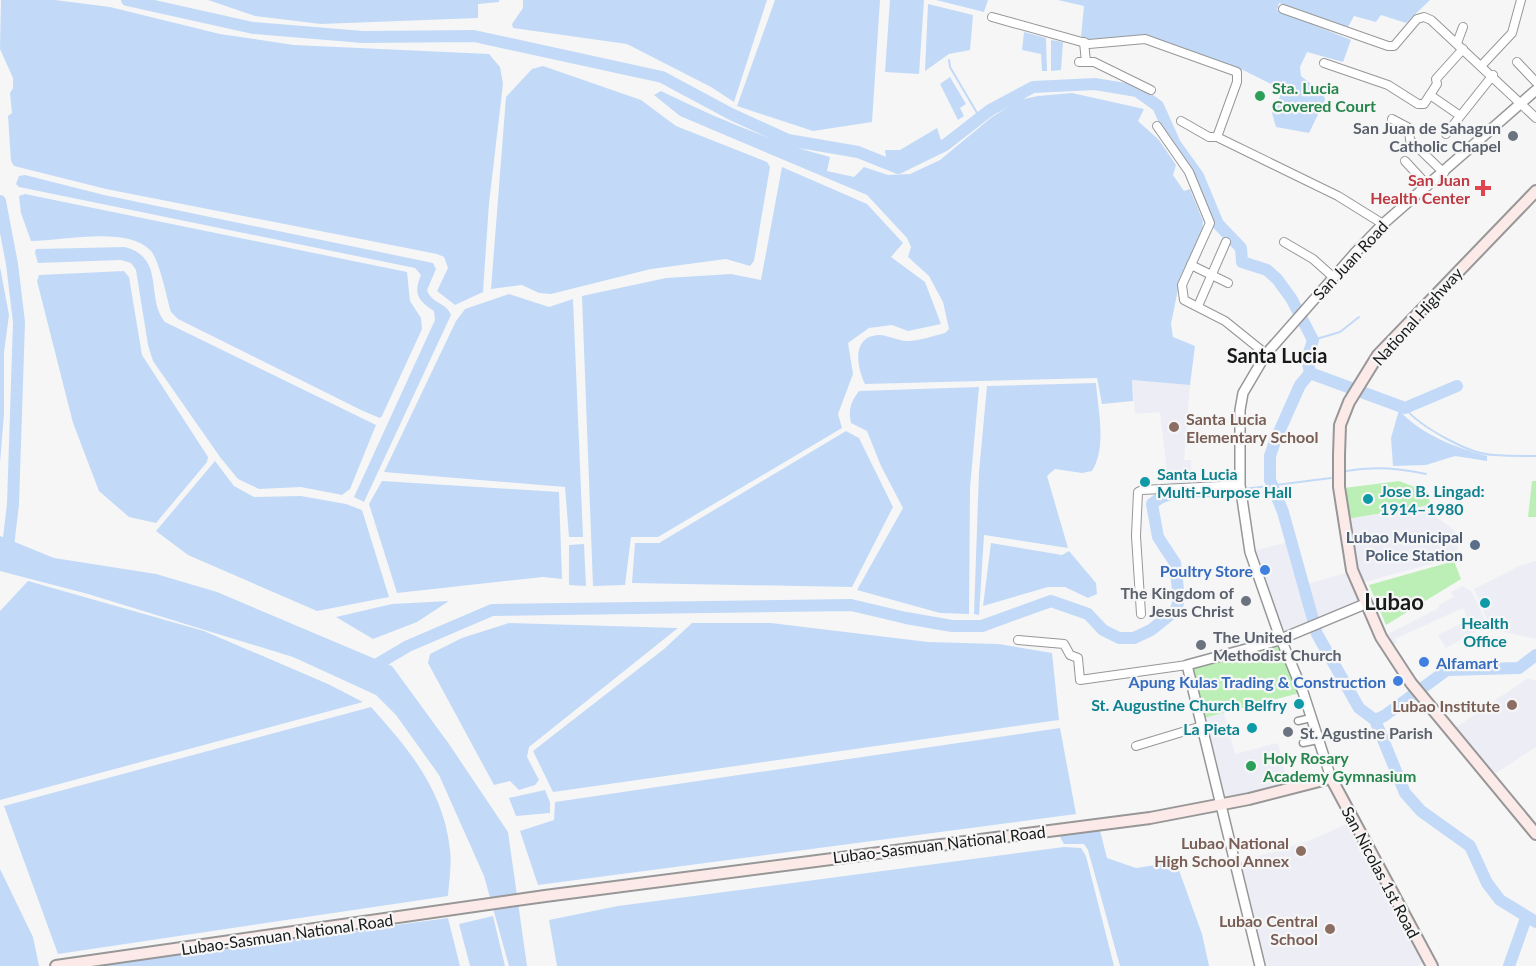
<svg xmlns="http://www.w3.org/2000/svg" width="1536" height="966" font-family="Lato,sans-serif">
<style>
.built{fill:#ededf6}
.green{fill:#bcefb6}
.water{fill:#c2daf7}
.lines{fill:none;stroke-linecap:round;stroke-linejoin:round}
.stream{stroke:#c2daf7;stroke-width:2}
.river{stroke:#c2daf7;stroke-width:12}
.pedestrian-casing{stroke:#979798;stroke-width:9}
.minor-casing{stroke:#979798;stroke-width:10}
.tertiary-casing{stroke:#979798;stroke-width:12}
.secondary-casing{stroke:#979798;stroke-width:14}
.pedestrian{stroke:#fff;stroke-width:6}
.minor{stroke:#fff;stroke-width:8}
.tertiary{stroke:#fff;stroke-width:9}
.secondary{stroke:#fceae8;stroke-width:10}
.leisure-dot{fill:#2e9e5b;stroke:#f6f6f7;stroke-width:2}
.worship-dot{fill:#6b7280;stroke:#f6f6f7;stroke-width:2}
.health-dot{fill:#e0444e;stroke:#f6f6f7;stroke-width:2}
.education-dot{fill:#8d6e63;stroke:#f6f6f7;stroke-width:2}
.culture-dot{fill:#0f9aa8;stroke:#f6f6f7;stroke-width:2}
.service-dot{fill:#5c6f8a;stroke:#f6f6f7;stroke-width:2}
.shop-dot{fill:#3f7fe0;stroke:#f6f6f7;stroke-width:2}
.labels{text-anchor:middle;dominant-baseline:central;stroke-width:4.5;stroke-linejoin:round;paint-order:stroke}
.leisure-label{font-size:16px;font-weight:bold;fill:#27864d;stroke:#f6f6f7;text-anchor:start}
.worship-label{font-size:16px;font-weight:bold;fill:#5b616d;stroke:#f6f6f7;text-anchor:end}
.health-label{font-size:16px;font-weight:bold;fill:#be3a42;stroke:#f6f6f7;text-anchor:end}
.street-label{font-size:16px;fill:#181919;stroke:#f6f6f7}
.education-label{font-size:16px;font-weight:bold;fill:#785e54;stroke:#f6f6f7;text-anchor:end}
.culture-label{font-size:16px;font-weight:bold;fill:#0d838f;stroke:#f6f6f7;text-anchor:start}
.service-label{font-size:16px;font-weight:bold;fill:#4e5e75;stroke:#f6f6f7;text-anchor:end}
.shop-label{font-size:16px;font-weight:bold;fill:#366cbe;stroke:#f6f6f7;text-anchor:end}
.quarter-label{font-size:20px;font-weight:bold;fill:#181919;stroke:#f6f6f7}
.district-label{font-size:22px;font-weight:bold;fill:#181919;stroke:#f6f6f7}
</style>
<rect width="100%" height="100%" fill="#f6f6f7"/>
<!-- built -->
<g class="built">
<polygon points="1132,380 1190,385 1184,460 1191,460 1192,487 1169,488 1160,412 1135,414"/>
<polygon points="1430,505 1436,517 1454,530 1458,541 1457,557 1361,583 1347,519"/>
<polygon points="1289,542 1309,617 1308,623 1283,634 1252,551"/>
<polygon points="1536,561 1536,639 1491,629 1474,589 1519,566"/>
<polygon points="1349,572 1359,602 1314,620 1304,585"/>
<polygon points="1463,586 1471,591 1476,600 1484,618 1484,627 1446,648 1438,635 1468,620 1463,608 1395,639 1397,643 1390,647 1384,636 1439,608 1438,605 1454,597 1451,592"/>
<polygon points="1528,678 1536,681 1536,747 1493,775 1455,728"/>
<polygon points="1224,713 1235,754 1278,743 1288,785 1225,801 1204,718"/>
<polygon points="1347,824 1425,962 1418,966 1263,966 1237,863 1311,840"/>
</g>
<!-- green -->
<g class="green">
<polygon points="1399,481 1428,492 1430,505 1347,519 1344,488"/>
<polygon points="1532,481 1536,481 1536,517 1528,517"/>
<polygon points="1454,561 1461,579 1386,625 1369,585"/>
<polygon points="1272,646 1279,646 1283,651 1300,693 1204,718 1192,668"/>
</g>
<!-- water -->
<g class="water">
<polygon points="1,0 55,0 110,7 220,34 294,45 489,54 500,67 503,84 489,203 483,292 455,305 437,291 448,268 444,257 437,254 106,189 14,166 11,161 8,116 12,113 10,93 13,88 13,78 0,49"/>
<polygon points="208,0 499,0 499,2 478,4 478,18 321,24 255,16"/>
<polygon points="523,0 767,0 734,102 711,87 627,44 513,28 512,24 523,8"/>
<polygon points="775,0 880,0 872,122 813,131 737,106"/>
<polygon points="890,0 924,0 919,74 885,72"/>
<polygon points="936,0 988,0 984,12"/>
<polygon points="1058,0 1430,0 1406,23 1381,15 1376,22 1354,16 1348,27 1279,3 1277,10 1351,40 1343,62 1307,52 1300,67 1301,76 1311,84 1322,87 1325,100 1309,133 1276,127 1272,113 1283,90 1239,68 1146,35 1089,42 1081,36 1084,6"/>
<polygon points="928,4 973,15 970,50 949,54 925,71"/>
<polygon points="1024,32 1046,38 1047,71 1042,71 1041,54 1022,50"/>
<polygon points="1051,40 1063,42 1061,70 1051,71"/>
<polygon points="543,66 641,100 676,126 767,162 770,167 754,261 750,266 726,259 651,269 551,294 539,293 522,285 491,289 506,97 532,69"/>
<polygon points="950,77 966,104 960,108 964,116 958,120 940,84"/>
<path d="M661,91C716,118 770,141 830,157L827,171L854,177L864,167L888,175L910,174L940,160L992,117L1019,100L1038,96L1072,93L1144,109L1138,121L1159,140L1176,165L1173,175L1184,191L1190,189L1203,221L1202,234L1179,284L1171,324L1173,337L1195,346L1190,385L1132,380L1133,401L1102,404L1097,378L865,384C856,366 852,336 879,335C888,335 898,341 907,341C919,341 933,336 945,333L949,329L943,302L929,276L908,257L911,247L907,238L867,195L680,116L654,95Z"/>
<polygon points="937,128 942,143 899,165 887,163 885,150 900,150"/>
<polygon points="782,167 867,204 903,243 891,257 925,282 941,324 908,331 892,325 869,328 848,343 853,374 838,414 842,428 658,537 631,537 625,585 593,586 582,296 666,278 731,274 761,280"/>
<path d="M25,175L104,195L433,263L436,269L427,290C431,303 447,303 451,315L364,502L354,497L435,320L434,311C418,301 413,294 421,275L415,268L19,187L16,184L19,176Z"/>
<path d="M25,194L407,272L410,301L421,318L422,329L382,416L380,418L363,411L178,319L171,312C167,299 159,258 150,250C126,226 63,241 31,241L21,213L19,196Z"/>
<path d="M125,247C166,258 145,298 165,322L376,425L350,489L342,495L301,487L259,489L238,479L220,457L153,361L148,345L136,270L131,263L121,260L38,263L35,253L36,249Z"/>
<polygon points="0,267 9,315 4,352 4,414 0,463"/>
<polygon points="124,271 129,277 142,355 208,457 207,462 156,523 129,517 99,491 73,423 37,281 39,275"/>
<polygon points="509,294 549,307 573,299 583,537 569,537 565,487 384,472 456,321 465,309"/>
<path d="M1096,383C1098,410 1107,447 1092,471L1082,473L1055,469L1047,476L1068,548L984,535L979,615L974,614L979,472L987,386Z"/>
<path d="M979,387L970,488L969,614L940,613L857,590L903,508L881,466L867,431L851,423C848,409 851,402 859,391Z"/>
<path d="M1399,410C1420,434 1456,448 1487,456V461L1455,456L1426,465L1393,466L1391,438Z"/>
<polygon points="846,431 859,438 893,507 852,587 632,583 635,543 659,543"/>
<polygon points="215,461 234,486 254,497 301,496 346,504 362,510 389,597 317,611 188,555 156,531"/>
<polygon points="382,481 559,492 562,579 543,577 397,593 369,504"/>
<polygon points="0,536 54,558 156,574 217,592 392,666 449,744 508,832 527,966 509,966 484,876 439,775 396,715 376,695 293,657 88,594 0,571"/>
<polygon points="991,543 1062,555 1069,551 1096,583 1097,594 1088,598 1065,587 1048,587 983,606"/>
<polygon points="584,544 586,586 569,585 569,545"/>
<polygon points="28,581 204,631 328,684 363,702 0,800 0,611"/>
<polygon points="449,601 417,622 373,639 336,617 392,604"/>
<polygon points="509,623 678,628 529,747 527,757 539,780 535,785 519,790 510,781 494,785 428,663 430,654 462,638"/>
<polygon points="692,623 771,623 928,642 999,644 1052,653 1059,720 553,792 533,751 664,649"/>
<path d="M371,707C409,749 444,791 450,850C452,864 449,881 448,896L58,954L4,806Z"/>
<polygon points="1060,728 1076,814 538,885 520,831 554,820 555,802"/>
<polygon points="545,790 550,802 550,813 516,816 509,798"/>
<polygon points="1099,827 1107,858 1136,868 1176,862 1202,934 1209,966 1120,966 1088,850 1084,844 1064,844 1059,835"/>
<polygon points="1064,847 1081,848 1086,856 1114,966 557,966 549,920 618,906"/>
<polygon points="0,869 33,937 39,966 0,966"/>
<polygon points="493,916 505,966 470,966 459,924"/>
<polygon points="448,918 460,966 94,966"/>
</g>
<g class="lines">
<!-- stream -->
<g class="stream">
<polyline points="949,60 950,67 980,118"/>
<polyline points="1313,340 1340,332 1359,317"/>
<path d="M1405,408C1419,426 1470,455 1494,455C1507,456 1522,456 1536,456"/>
<path d="M1346,471C1373,466 1399,468 1426,474"/>
<polyline points="1244,489 1331,478"/>
<polyline points="1214,491 1239,489"/>
</g>
<!-- river -->
<g class="river">
<polyline points="127,0 253,28 363,37 474,36 662,77 731,114 788,140 858,152 898,168 945,145 990,110 1033,87 1095,84 1137,91 1158,106 1175,144 1198,176 1218,224 1241,248 1242,262 1267,270 1277,279 1291,298 1313,340 1307,359 1310,373 1405,408 1457,386"/>
<polyline points="0,201 12,264 19,322 13,504 7,555"/>
<polyline points="1310,373 1300,385 1275,441 1270,456 1270,480 1283,512 1317,634 1359,708 1375,720 1384,716 1447,670 1519,668 1536,655"/>
<path d="M369,669L408,646L492,610L851,605L906,618L952,626H982L1051,601L1088,614L1103,630L1119,638H1134L1151,630L1176,610L1179,599L1175,563L1158,537L1152,504C1168,489 1193,492 1214,491"/>
<polyline points="1375,720 1405,793 1421,811 1470,846 1487,883 1500,900 1536,922"/>
<polyline points="1509,966 1526,918"/>
</g>
<defs>
<g id="pedestrian">
<polyline points="1298,721 1311,718"/>
<polyline points="1303,743 1318,740"/>
</g>
<g id="minor">
<polyline points="1283,9 1388,46 1394,46 1417,19 1424,17 1431,20 1536,118"/>
<polyline points="992,17 1089,44 1145,39 1237,72 1237,82 1217,137"/>
<polyline points="1084,42 1086,62"/>
<polyline points="1457,43 1463,27"/>
<polyline points="1079,62 1094,62 1151,90"/>
<polyline points="1517,62 1536,82"/>
<polyline points="1324,63 1388,85 1418,104 1424,104 1437,84 1436,79 1463,49"/>
<polyline points="1482,65 1512,33 1521,0"/>
<polyline points="1430,95 1459,115"/>
<polyline points="1392,119 1409,128 1410,140 1444,173"/>
<polyline points="1181,121 1209,137 1217,137 1338,196 1383,224"/>
<polyline points="1157,126 1189,172 1210,223 1182,285 1184,300 1225,321 1266,354"/>
<polyline points="1446,134 1493,75"/>
<polyline points="1405,161 1428,186"/>
<polyline points="1284,242 1313,259 1332,276"/>
<polyline points="1191,265 1228,283"/>
<polyline points="1198,306 1226,242"/>
<polyline points="1141,614 1136,536 1138,492 1142,490 1240,485"/>
<polyline points="1018,640 1064,644 1070,655 1078,658 1080,680 1187,665"/>
<polyline points="1136,746 1202,726"/>
</g>
<g id="tertiary">
<polyline points="1331,778 1303,692 1278,632 1250,552 1240,485 1240,410 1243,393 1266,354 1355,253 1383,224 1536,90"/>
<polyline points="1260,966 1187,665 1276,641 1365,604"/>
</g>
<g id="secondary">
<polyline points="1536,191 1378,355 1349,402 1340,425 1339,455 1339,487 1352,570 1381,637 1411,683 1536,834"/>
<polyline points="56,966 545,896 1150,818 1249,799 1331,778 1432,966"/>
</g>
</defs>
<!-- pedestrian casing -->
<use href="#pedestrian" class="pedestrian-casing"/>
<!-- minor casing -->
<use href="#minor" class="minor-casing"/>
<!-- tertiary casing -->
<use href="#tertiary" class="tertiary-casing"/>
<!-- secondary casing -->
<use href="#secondary" class="secondary-casing"/>
<!-- pedestrian -->
<use href="#pedestrian" class="pedestrian"/>
<!-- minor -->
<use href="#minor" class="minor"/>
<!-- tertiary -->
<use href="#tertiary" class="tertiary"/>
<!-- secondary -->
<use href="#secondary" class="secondary"/>
</g>
<!-- markers -->
<g class="leisure-dot">
<circle cx="1260" cy="96" r="6"/>
<circle cx="1251" cy="766" r="6"/>
</g>
<g class="worship-dot">
<circle cx="1513" cy="136" r="6"/>
<circle cx="1246" cy="601" r="6"/>
<circle cx="1201" cy="645" r="6"/>
<circle cx="1288" cy="732" r="6"/>
</g>
<path class="health-dot" d="M1480 179h6v6h6v6h-6v6h-6v-6h-6v-6h6z"/>
<g class="education-dot">
<circle cx="1174" cy="427" r="6"/>
<circle cx="1512" cy="705" r="6"/>
<circle cx="1301" cy="851" r="6"/>
<circle cx="1330" cy="929" r="6"/>
</g>
<g class="culture-dot">
<circle cx="1145" cy="482" r="6"/>
<circle cx="1368" cy="499" r="6"/>
<circle cx="1485" cy="603" r="6"/>
<circle cx="1299" cy="704" r="6"/>
<circle cx="1252" cy="728" r="6"/>
</g>
<circle class="service-dot" cx="1475" cy="545" r="6"/>
<g class="shop-dot">
<circle cx="1265" cy="570" r="6"/>
<circle cx="1424" cy="662" r="6"/>
<circle cx="1398" cy="681" r="6"/>
</g>
<g class="labels">
<!-- leisure labels -->
<g class="leisure-label">
<text x="1272" y="87">Sta. Lucia<tspan x="1272" dy="18">Covered Court</tspan></text>
<text x="1263" y="757">Holy Rosary<tspan x="1263" dy="18">Academy Gymnasium</tspan></text>
</g>
<!-- worship labels -->
<g class="worship-label">
<text x="1501" y="127">San Juan de Sahagun<tspan x="1501" dy="18">Catholic Chapel</tspan></text>
<text x="1234" y="592">The Kingdom of<tspan x="1234" dy="18">Jesus Christ</tspan></text>
<text x="1213" y="636" text-anchor="start">The United<tspan x="1213" dy="18">Methodist Church</tspan></text>
<text x="1300" y="732" text-anchor="start">St. Agustine Parish</text>
</g>
<!-- health labels -->
<g class="health-label">
<text x="1470" y="179">San Juan<tspan x="1470" dy="18">Health Center</tspan></text>
</g>
<!-- street labels -->
<g class="street-label">
<text transform="translate(1350 260) rotate(-47)">San Juan Road</text>
<text transform="translate(1417 316) rotate(-48)">National Highway</text>
<text transform="translate(939 844) rotate(-7)">Lubao-Sasmuan National Road</text>
<text transform="translate(1381 872) rotate(62)">San Nicolas 1st Road</text>
<text transform="translate(287 934) rotate(-8)">Lubao-Sasmuan National Road</text>
</g>
<!-- education labels -->
<g class="education-label">
<text x="1186" y="418" text-anchor="start">Santa Lucia<tspan x="1186" dy="18">Elementary School</tspan></text>
<text x="1500" y="705">Lubao Institute</text>
<text x="1289" y="842">Lubao National<tspan x="1289" dy="18">High School Annex</tspan></text>
<text x="1318" y="920">Lubao Central<tspan x="1318" dy="18">School</tspan></text>
</g>
<!-- culture labels -->
<g class="culture-label">
<text x="1157" y="473">Santa Lucia<tspan x="1157" dy="18">Multi-Purpose Hall</tspan></text>
<text x="1380" y="490">Jose B. Lingad:<tspan x="1380" dy="18">1914–1980</tspan></text>
<text x="1485" y="622" text-anchor="middle">Health<tspan x="1485" dy="18">Office</tspan></text>
<text x="1287" y="704" text-anchor="end">St. Augustine Church Belfry</text>
<text x="1240" y="728" text-anchor="end">La Pieta</text>
</g>
<!-- service labels -->
<g class="service-label">
<text x="1463" y="536">Lubao Municipal<tspan x="1463" dy="18">Police Station</tspan></text>
</g>
<!-- shop labels -->
<g class="shop-label">
<text x="1253" y="570">Poultry Store</text>
<text x="1436" y="662" text-anchor="start">Alfamart</text>
<text x="1386" y="681">Apung Kulas Trading &amp; Construction</text>
</g>
<!-- quarter labels -->
<g class="quarter-label">
<text x="1277" y="355">Santa Lucia</text>
</g>
<!-- district labels -->
<g class="district-label">
<text x="1394" y="601">Lubao</text>
</g>
</g>
</svg>
